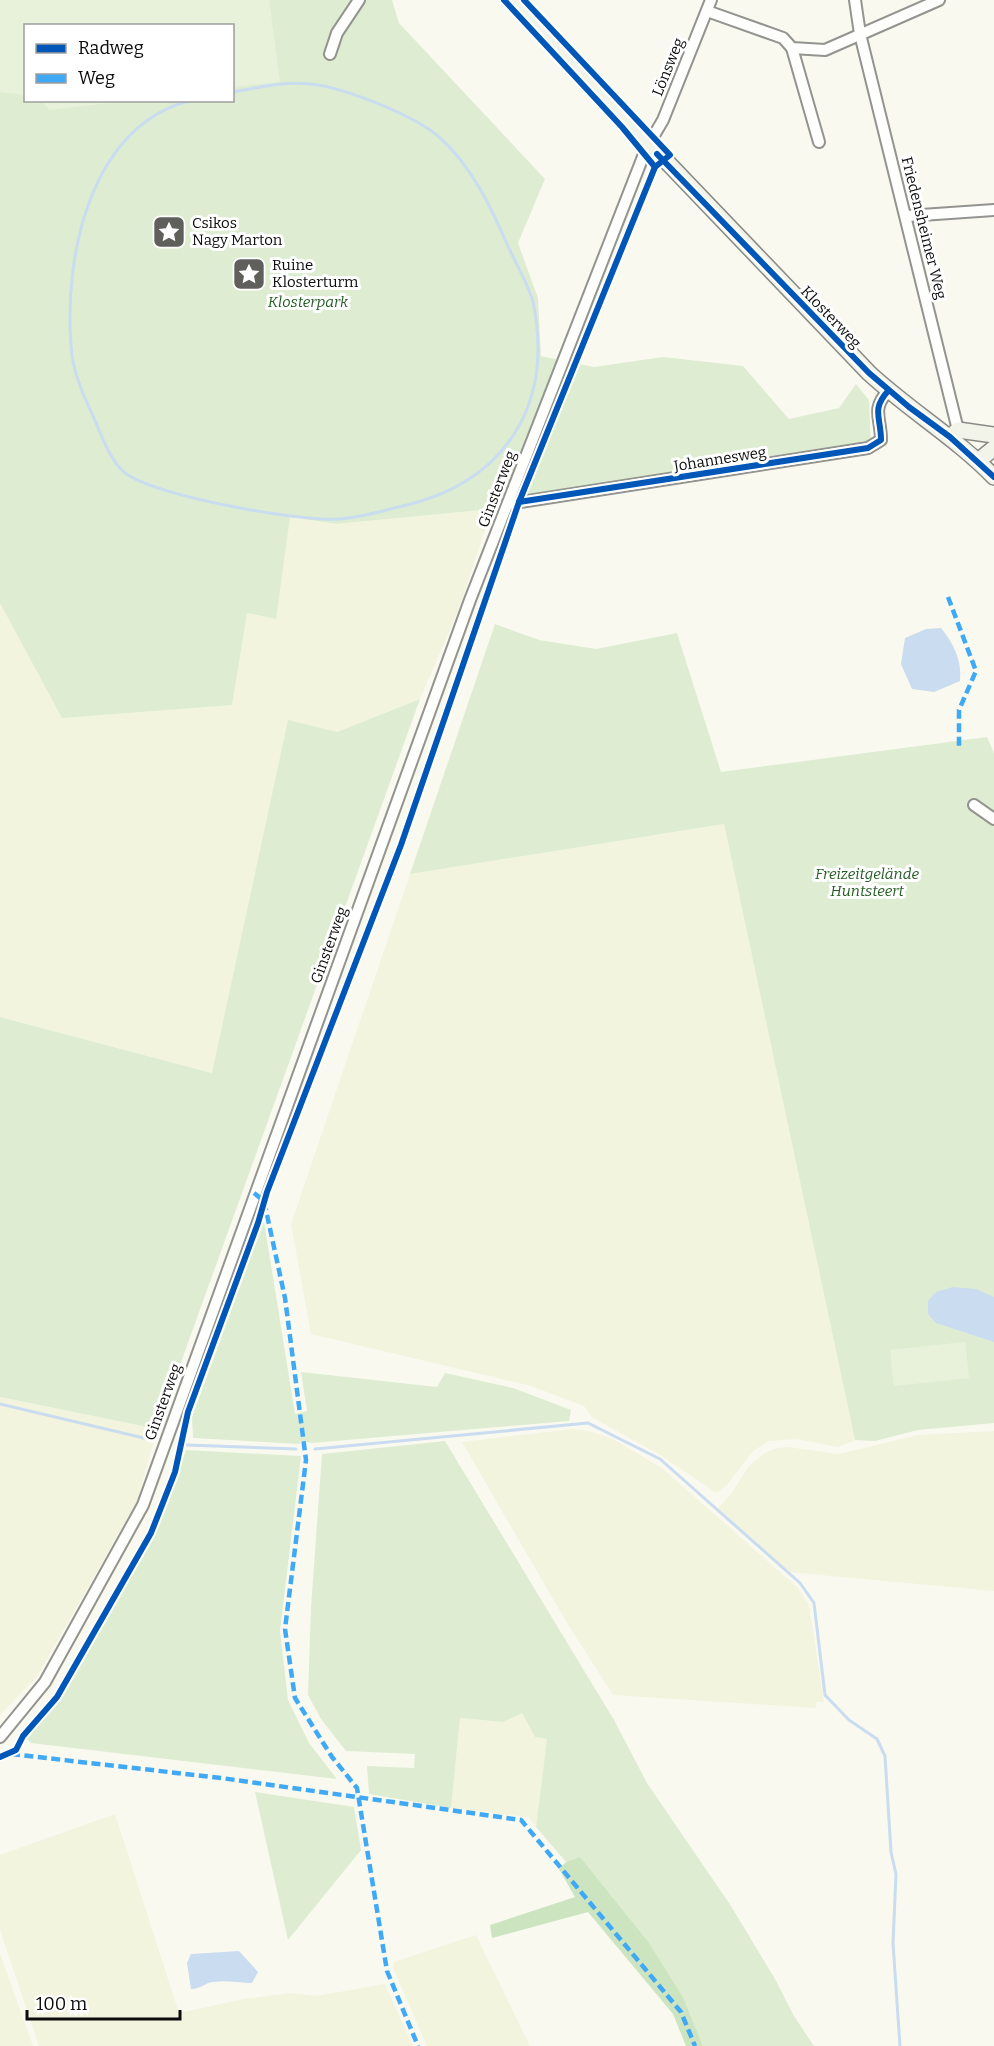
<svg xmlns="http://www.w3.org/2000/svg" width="994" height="2046" font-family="Bitter,serif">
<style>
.farmland{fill:#f2f4de}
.green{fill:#deedd2;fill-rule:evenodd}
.forest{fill:#cde4c1}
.pitch{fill:#e8f2db}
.water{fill:#cadcef}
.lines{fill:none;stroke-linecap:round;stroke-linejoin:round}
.stream{stroke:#cadcef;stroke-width:3}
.street-casing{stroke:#93938f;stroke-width:14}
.secondary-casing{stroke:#898985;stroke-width:18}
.street{stroke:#fefefd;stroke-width:10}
.secondary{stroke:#f3f4e9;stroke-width:15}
.quiet{stroke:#3fa9f5;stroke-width:4.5;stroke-dasharray:9 4.5;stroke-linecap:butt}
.cycleway-casing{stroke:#fff;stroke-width:10}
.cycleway{stroke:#0057b8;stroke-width:6}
.labels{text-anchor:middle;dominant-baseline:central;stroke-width:6;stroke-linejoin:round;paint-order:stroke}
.street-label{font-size:15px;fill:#0c0c0c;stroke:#fff}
.poi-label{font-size:15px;fill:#0c0c0c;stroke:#fff;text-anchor:start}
.park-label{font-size:15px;font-style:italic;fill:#245c23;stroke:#fff}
</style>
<rect width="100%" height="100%" fill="#f9f9f0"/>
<!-- farmland -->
<g class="farmland">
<polygon points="492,509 458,611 420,699 337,732 288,721 213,1073 0,1017 0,603 13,622 247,613 275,619 289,517 336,524"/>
<polygon points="724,824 855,1440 838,1447 796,1439 769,1441 753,1451 727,1485 716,1493 662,1456 593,1418 584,1406 531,1386 311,1334 291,1224 410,874"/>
<polygon points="0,1397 157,1429 137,1501 38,1675 0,1715"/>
<polygon points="572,1429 589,1431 615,1440 663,1469 798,1588 809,1605 824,1702 816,1702 816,1708 613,1695 564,1618 462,1442"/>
<polygon points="994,1431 994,1591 788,1572 718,1508 732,1493 748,1467 763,1454 774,1449 787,1447 839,1454 918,1435"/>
<polygon points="522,1712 535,1737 547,1739 536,1827 528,1817 451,1808 460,1718 503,1722"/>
<polygon points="115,1814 179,2013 244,1999 290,1993 316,1996 385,1984 413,2046 39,2046 0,1930 0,1855"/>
<polygon points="476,1935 530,2046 427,2046 393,1968 394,1962"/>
<polygon points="0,1954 33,2046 0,2046"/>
</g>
<!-- green -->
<g class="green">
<path d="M0,0H392L399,23L545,179L518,243L538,298L541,356L594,367L663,357L743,366L789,419L839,408L856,384L869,400L871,450L492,509L336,524L290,517L276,619L247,613L232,705L62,718L0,603ZM26,26H232V100H26Z"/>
<polygon points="495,624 539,640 596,649 677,633 721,772 987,737 994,753 994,1423 918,1430 875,1441 855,1440 724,824 410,874"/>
<polygon points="420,699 157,1429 0,1397 0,1017 212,1073 288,720 337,732"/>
<polygon points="264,1221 295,1414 307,1411 301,1372 437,1387 445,1373 513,1388 571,1410 569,1421 312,1443 300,1441 300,1444 193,1438 192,1417"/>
<polygon points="445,1441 614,1720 647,1783 731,1906 775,1979 794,2016 814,2046 703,2046 684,1999 580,1857 566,1862 536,1827 547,1739 535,1737 522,1713 503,1722 460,1718 451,1808 369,1794 367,1766 414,1768 415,1754 346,1751 321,1719 308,1695 311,1607 322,1454"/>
<polygon points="186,1450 301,1456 280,1631 288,1700 309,1743 337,1779 31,1743 27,1739 61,1698 151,1541 168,1503"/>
<polygon points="255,1792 354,1807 361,1850 288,1940"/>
</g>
<!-- forest -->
<polygon class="forest" points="580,1857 649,1943 684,1999 703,2046 686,2046 673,2014 588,1912 492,1938 490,1925 575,1897 559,1869 566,1862"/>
<!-- pitch -->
<g class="pitch">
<polygon points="0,0 269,0 280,82 233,87 232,26 26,26 25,95 0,92"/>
<polygon points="41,101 124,101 49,110"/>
<polygon points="965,1342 969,1378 894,1386 890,1350"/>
</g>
<!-- water -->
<g class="water">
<path d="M941,628C954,644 962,661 960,681L934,692L912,689L901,664L905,638L926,629Z"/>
<polygon points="953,1287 976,1289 994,1297 994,1342 936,1323 928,1314 928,1301 936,1292"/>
<path d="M239,1951L258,1972L252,1983C238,1983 227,1980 213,1982C204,1983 201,1989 191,1989L187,1963L191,1954Z"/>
</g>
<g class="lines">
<!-- stream -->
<g class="stream">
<path d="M193,100C91,123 64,255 71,345C72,370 83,395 94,418C101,435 111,462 125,473C155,496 300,522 338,519C361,518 385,510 407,505C507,480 554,403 533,302C528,283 515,263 507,244C491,207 471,165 439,137C414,115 343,87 310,84C284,81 258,88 232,92"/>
<polyline points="0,1404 148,1439"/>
<polyline points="187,1445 296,1449"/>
<polyline points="315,1449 588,1423 660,1459 800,1583 814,1603 825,1695 849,1720 877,1739 885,1756 891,1852 896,1874 893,1943 900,2046"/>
</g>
<defs>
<g id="street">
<polyline points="855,0 860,34 958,430"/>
<polyline points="707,11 783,38 792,48 825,50 939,0"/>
<polyline points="792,48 819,142"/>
<polyline points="330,54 337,33 359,0"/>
<polyline points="907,216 994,210"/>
<path d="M508,504L868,448L881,440C881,417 871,410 888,391"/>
<polyline points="974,805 994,819"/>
<polyline points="0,1737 45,1682 143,1505 470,600 646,149 663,120 711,0"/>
</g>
<g id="secondary">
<path d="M512,0L869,373C909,410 956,438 994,477"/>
<polyline points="950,437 958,430 994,435"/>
<polyline points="978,461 994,448"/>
</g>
</defs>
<!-- street casing -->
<use href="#street" class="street-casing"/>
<!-- secondary casing -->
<use href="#secondary" class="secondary-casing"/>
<!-- street -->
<use href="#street" class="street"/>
<!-- secondary -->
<use href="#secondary" class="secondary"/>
<!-- quiet -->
<g class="quiet">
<polyline points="948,597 976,671 959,710 959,749"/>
<polyline points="254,1193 264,1201 285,1298 306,1460 285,1629 295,1698 332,1757 357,1788 387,1971 418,2046"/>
<polyline points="11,1754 221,1778 521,1820 681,2012 695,2046"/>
</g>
<defs>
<g id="cycleway">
<polyline points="504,0 622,127 655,167"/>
<polyline points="657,154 869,373 909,407 950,437 994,477"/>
<path d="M519,502L868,448L881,440C881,417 871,410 888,391"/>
<polyline points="0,1757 16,1750 23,1736 57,1697 151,1533 175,1472 188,1412 258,1223 267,1192 401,845 519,502 655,167 670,155 524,0"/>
</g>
</defs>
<!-- cycleway casing -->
<use href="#cycleway" class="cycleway-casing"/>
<!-- cycleway -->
<use href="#cycleway" class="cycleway"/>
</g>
<!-- icons -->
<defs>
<symbol id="sight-square" viewBox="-11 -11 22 22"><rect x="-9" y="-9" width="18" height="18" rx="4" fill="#5f5f5c" stroke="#fff"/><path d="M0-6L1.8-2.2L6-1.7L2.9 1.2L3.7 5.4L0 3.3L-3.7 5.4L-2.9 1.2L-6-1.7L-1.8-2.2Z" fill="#fff"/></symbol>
</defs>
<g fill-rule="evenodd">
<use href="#sight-square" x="150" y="213" width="38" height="38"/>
<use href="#sight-square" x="230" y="255" width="38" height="38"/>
</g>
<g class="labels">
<!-- street labels -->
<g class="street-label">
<text transform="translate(668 67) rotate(-68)">Lönsweg</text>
<text transform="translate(924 228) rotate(76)">Friedensheimer Weg</text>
<text transform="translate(831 317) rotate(46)">Klosterweg</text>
<text transform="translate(720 459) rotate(-9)">Johannesweg</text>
<text transform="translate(497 489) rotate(-69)">Ginsterweg</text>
<text transform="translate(329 945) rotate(-70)">Ginsterweg</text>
<text transform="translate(163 1402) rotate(-70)">Ginsterweg</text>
</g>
<!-- poi labels -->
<g class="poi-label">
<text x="192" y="223">Csikos<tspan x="192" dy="17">Nagy Marton</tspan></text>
<text x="272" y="265">Ruine<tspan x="272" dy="17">Klosterturm</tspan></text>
</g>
<!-- park labels -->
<g class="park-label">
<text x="308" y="302">Klosterpark</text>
<text x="867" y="874">Freizeitgelände<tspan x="867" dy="17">Huntsteert</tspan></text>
</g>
</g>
<!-- legend -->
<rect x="24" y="24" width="210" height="78" fill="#ffffff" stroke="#9e9e9e" stroke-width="1.5"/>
<rect x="36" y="44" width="30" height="9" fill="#0057b8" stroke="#9e9e9e" stroke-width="1.5"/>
<text x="78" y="54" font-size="18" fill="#0c0c0c">Radweg</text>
<rect x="36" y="74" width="30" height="9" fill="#3fa9f5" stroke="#9e9e9e" stroke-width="1.5"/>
<text x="78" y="84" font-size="18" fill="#0c0c0c">Weg</text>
<!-- scale -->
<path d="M27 2010v9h153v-9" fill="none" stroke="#0c0c0c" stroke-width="3"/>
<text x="36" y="2010" font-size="18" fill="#0c0c0c" stroke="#ffffff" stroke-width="4.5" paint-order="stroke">100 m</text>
</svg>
